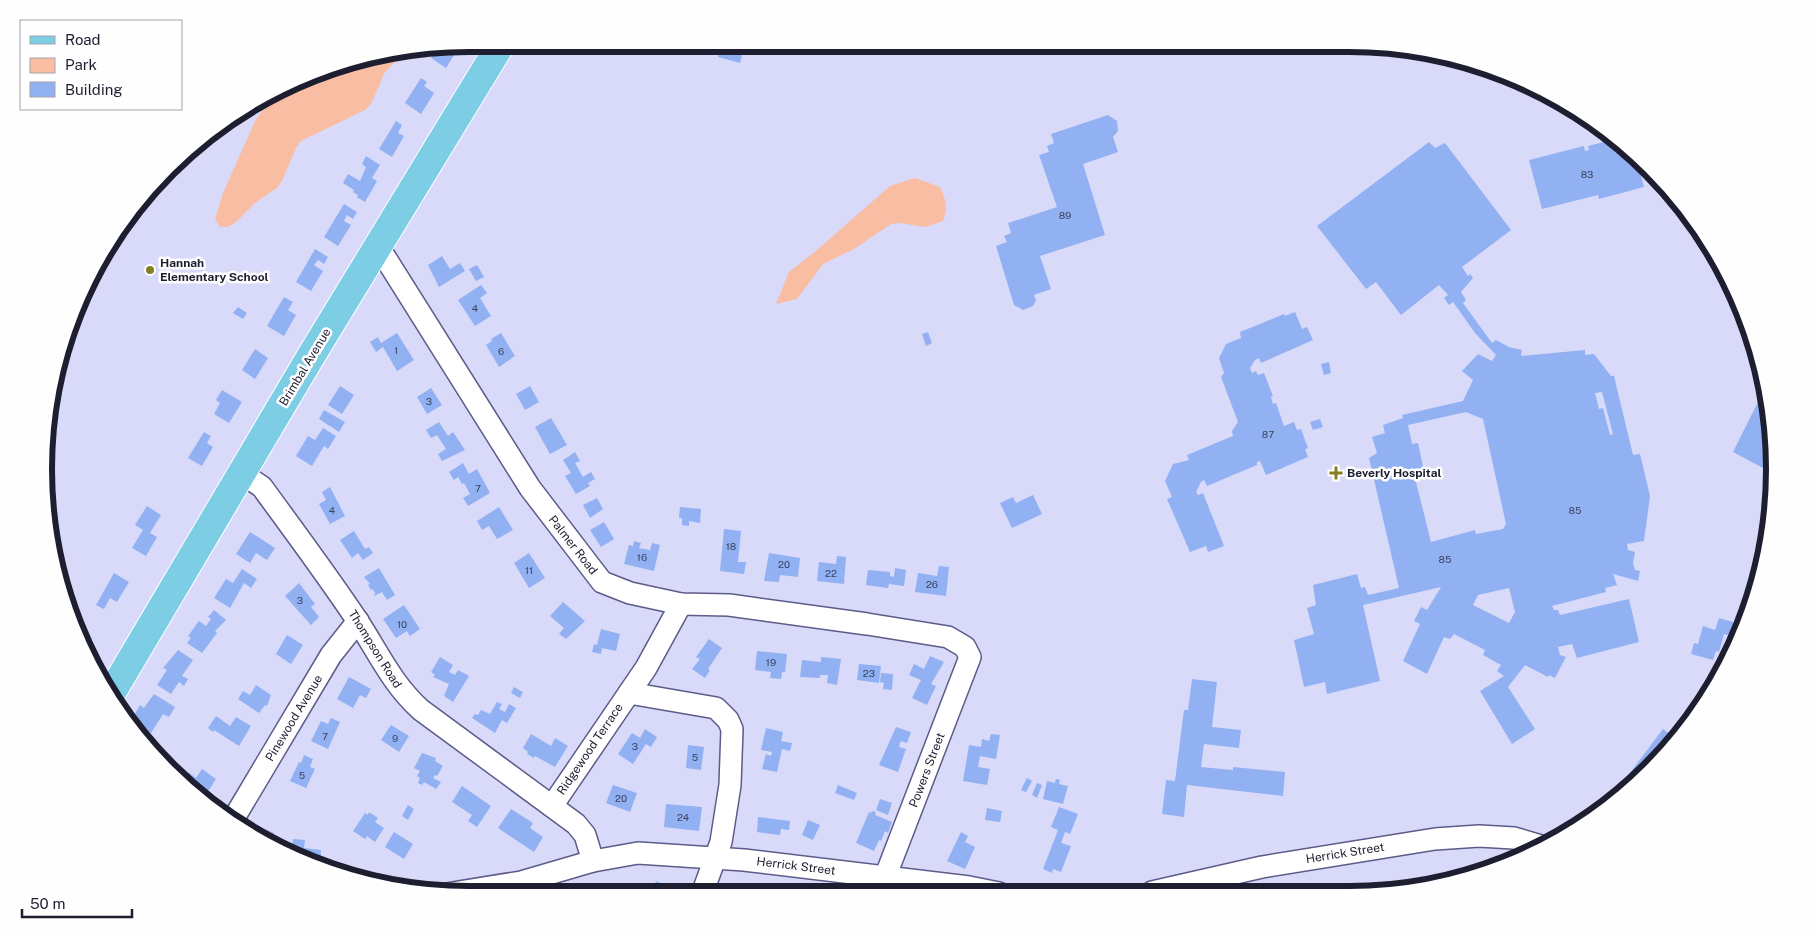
<svg xmlns="http://www.w3.org/2000/svg" width="1818" height="939" font-family="'Public Sans',sans-serif">
<style>
.green{fill:#f9bda3}
.building{fill:#91b1f2;fill-rule:evenodd}
.lines{fill:none;stroke-linecap:round;stroke-linejoin:round}
.minor-casing{stroke:#5c5b89;stroke-width:24}
.major-casing{stroke:#fff;stroke-width:30}
.minor{stroke:#fff;stroke-width:21}
.major{stroke:#7dcde5;stroke-width:28}
.poi-dot{fill:#857d23;stroke:#fefefe;stroke-width:2}
.labels{text-anchor:middle;dominant-baseline:central;stroke-width:5;stroke-linejoin:round;paint-order:stroke}
.number-label{font-size:10px;fill:#3b4361}
.poi-label{font-size:12px;font-weight:bold;fill:#1e1e31;stroke:#fefefe;text-anchor:start}
.street-label{font-size:12px;fill:#1e1e31;stroke:#fefefe}
.rim{fill:none;stroke:#1e1e31;stroke-width:6}
</style>
<rect width="100%" height="100%" fill="#d9dafa"/>
<!-- green -->
<g class="green">
<polygon points="402,55 385,72 371,104 365,110 301,141 296,148 282,181 277,188 255,203 236,222 228,227 220,227 215,219 223,193 255,121 270,100 332,66"/>
<path d="M915,178L940,187C946,199 948,209 943,221L926,227L899,223L891,224L854,249L823,264L797,299L776,304L789,272L817,250L890,186Z"/>
</g>
<!-- building -->
<g class="building">
<polygon points="725,44 740,44 740,54 742,55 740,63 718,57 720,46 724,48"/>
<polygon points="457,46 459,47 446,68 431,58 437,49"/>
<polygon points="421,78 427,82 424,86 434,93 421,114 405,103"/>
<polygon points="1108,115 1117,121 1118,131 1113,137 1118,152 1083,164 1105,235 1040,256 1051,289 1034,295 1036,300 1033,306 1023,310 1014,305 996,246 1007,242 1004,236 1011,233 1008,223 1057,207 1039,155 1049,152 1047,146 1054,143 1051,134"/>
<polygon points="396,121 402,125 398,133 404,136 392,157 379,149"/>
<polygon points="1616,139 1637,160 1644,187 1599,199 1598,195 1542,209 1529,160 1584,146 1585,151 1589,150 1588,146"/>
<path d="M1429,142L1435,148L1445,143L1511,230L1462,267L1468,276L1470,274L1473,278L1461,292L1466,300L1463,303L1492,343L1496,340L1509,347L1522,350L1521,356L1585,350V355L1594,354L1611,376H1614L1633,455L1640,454L1650,496L1644,541L1627,544L1628,550L1635,552L1633,563L1635,570L1640,571L1638,581L1613,574L1617,585L1605,588L1606,592L1552,606L1554,610H1558L1560,615L1629,599L1639,642L1577,658L1572,644L1558,647L1560,655L1566,657L1555,678L1549,675L1548,677L1525,665L1508,687L1535,729L1512,744L1480,691L1504,676L1497,671L1501,665L1483,655L1485,650L1454,634L1450,639L1444,637L1427,674L1403,661L1420,624L1414,621L1421,607L1427,610L1441,587L1363,605L1380,681L1327,694L1325,682L1304,687L1294,640L1314,634L1307,608L1316,605L1313,585L1357,574L1361,588L1365,587L1368,595L1399,588L1369,458L1377,453L1372,437L1385,433L1383,425L1403,418L1402,415L1463,401L1473,380L1462,371L1478,354L1492,361L1496,355L1475,333L1453,302L1449,305L1444,298L1448,295L1439,285L1401,315L1376,282L1366,289L1317,226ZM1602,392L1613,434L1610,435L1603,408L1599,409L1595,393ZM1466,412L1483,419L1506,524L1503,529L1476,534L1475,530L1431,542L1415,478L1423,475L1424,471L1418,443L1412,444L1408,425ZM1509,588L1515,612L1509,623L1473,605L1478,595Z"/>
<polygon points="366,156 380,165 372,178 377,181 365,202 357,197 358,195 353,192 354,190 343,183 348,174 360,181 366,167 362,164"/>
<polygon points="344,204 357,212 353,219 347,215 344,221 351,225 338,246 324,237"/>
<polygon points="315,249 328,257 324,264 318,260 314,265 323,271 311,291 296,282"/>
<polygon points="442,256 450,269 460,263 465,271 439,287 428,265"/>
<polygon points="477,265 484,277 476,281 469,269"/>
<polygon points="481,285 487,293 480,298 491,316 475,326 458,300"/>
<polygon points="284,297 293,302 288,310 296,315 284,336 267,326"/>
<polygon points="238,307 247,313 243,319 233,313"/>
<polygon points="1295,312 1302,329 1307,327 1313,340 1261,363 1259,358 1255,360 1250,368 1252,373 1256,371 1258,375 1264,373 1273,396 1271,397 1273,404 1276,403 1284,426 1294,422 1297,430 1301,429 1308,448 1305,449 1308,457 1266,475 1260,461 1257,462 1257,465 1207,486 1204,480 1201,482 1196,492 1198,495 1203,493 1224,546 1208,552 1206,546 1190,552 1167,499 1172,497 1165,481 1173,464 1189,460 1187,455 1233,436 1232,431 1238,422 1221,377 1224,373 1219,358 1226,344 1241,338 1240,332 1284,314 1285,316"/>
<polygon points="928,332 932,343 926,346 922,334"/>
<polygon points="397,333 414,360 397,371 383,347 376,352 370,342 378,337 381,343"/>
<polygon points="501,333 515,356 499,367 486,345 492,341 491,339"/>
<polygon points="255,349 268,358 255,379 242,370"/>
<polygon points="1329,362 1331,373 1324,375 1321,364"/>
<polygon points="340,386 354,395 342,414 328,405"/>
<polygon points="530,386 539,402 525,410 516,394"/>
<polygon points="431,388 442,405 427,414 417,397"/>
<polygon points="222,390 242,402 229,423 214,414 220,403 216,400"/>
<polygon points="1759,400 1769,405 1771,414 1772,451 1763,468 1733,452"/>
<polygon points="324,410 345,422 339,432 319,419"/>
<polygon points="551,418 567,445 550,454 535,427"/>
<polygon points="1320,419 1323,427 1313,430 1310,422"/>
<polygon points="439,422 448,436 453,432 465,450 442,461 438,454 446,449 437,435 431,438 426,430"/>
<polygon points="323,428 336,436 328,449 324,446 312,466 296,456 308,436 315,440"/>
<polygon points="204,432 211,436 207,443 213,447 202,466 188,458"/>
<polygon points="575,452 580,461 575,463 583,477 591,472 595,479 588,483 590,486 576,494 565,476 571,473 563,460"/>
<polygon points="463,463 469,474 477,469 490,493 468,506 463,498 470,494 464,483 462,484 458,477 454,480 449,472"/>
<polygon points="330,487 345,516 330,524 319,504 326,500 322,492"/>
<polygon points="1033,495 1042,514 1012,528 1000,503 1013,497 1016,503"/>
<polygon points="597,498 603,509 590,518 583,505"/>
<polygon points="147,506 161,515 150,533 157,537 146,556 132,548 143,530 135,525"/>
<polygon points="499,507 513,530 497,539 489,526 482,530 477,521"/>
<polygon points="680,507 701,509 700,523 689,521 689,526 682,525 682,518 679,518"/>
<polygon points="604,522 614,539 601,547 590,530"/>
<polygon points="724,529 741,531 738,562 746,562 744,574 720,571"/>
<polygon points="354,531 365,549 369,547 373,553 363,560 358,553 352,558 340,540"/>
<polygon points="250,532 275,548 267,560 256,553 250,563 236,554"/>
<polygon points="634,541 641,543 639,548 650,550 652,543 660,545 654,571 624,564 629,545 633,546"/>
<polygon points="529,553 545,578 529,588 514,563"/>
<polygon points="769,553 800,558 798,577 780,575 779,582 764,581"/>
<polygon points="837,556 846,557 844,584 817,581 819,562 836,564"/>
<polygon points="939,566 949,567 946,596 915,592 918,573 937,576"/>
<polygon points="379,568 395,595 387,600 382,592 374,596 375,593 373,589 371,590 368,585 370,584 364,577"/>
<polygon points="895,568 906,570 904,586 889,584 888,588 866,585 868,570 890,572 890,576 894,577"/>
<polygon points="242,569 257,579 251,588 244,583 230,608 214,598 226,579 233,583"/>
<polygon points="114,573 129,582 117,602 110,598 104,609 96,605"/>
<polygon points="299,583 315,604 311,607 319,617 311,625 285,596"/>
<polygon points="563,602 585,621 566,639 559,634 564,628 550,616"/>
<polygon points="404,605 420,629 410,636 407,631 396,638 383,619"/>
<polygon points="214,610 226,620 215,631 217,633 202,653 187,643 191,638 188,636 199,621 206,626 211,619 208,617"/>
<polygon points="1719,618 1740,624 1741,621 1744,622 1736,642 1727,639 1728,635 1724,634 1719,652 1716,651 1713,660 1691,654 1694,643 1698,644 1703,626 1715,630"/>
<polygon points="601,629 620,634 616,651 602,648 601,654 592,652 594,644 597,645"/>
<polygon points="287,635 303,645 291,664 276,654"/>
<polygon points="709,639 722,648 708,669 710,670 705,678 692,669 700,659 696,657"/>
<polygon points="178,650 193,660 182,676 188,679 184,686 179,682 171,694 157,685 167,670 163,668"/>
<polygon points="757,651 787,654 785,672 782,672 781,679 770,678 771,672 755,670"/>
<polygon points="930,656 944,662 931,684 936,686 927,705 912,698 921,680 909,675 914,664 924,669"/>
<polygon points="440,657 453,665 449,672 455,675 458,670 469,676 453,702 444,696 449,684 433,677 435,675 431,672"/>
<polygon points="821,657 841,659 837,685 827,683 828,675 820,675 820,678 800,677 802,660 821,662"/>
<polygon points="859,664 881,666 879,683 857,680"/>
<polygon points="881,673 893,674 892,690 883,689 884,683 880,682"/>
<polygon points="349,677 371,689 366,698 360,695 353,708 337,699"/>
<polygon points="1192,679 1217,682 1212,727 1241,730 1239,748 1204,744 1201,767 1233,770 1233,767 1285,772 1283,796 1187,785 1184,817 1162,814 1166,780 1175,781 1184,710 1188,710"/>
<polygon points="256,685 271,695 267,706 265,705 259,713 238,699 243,691 250,695"/>
<polygon points="514,687 523,692 520,698 511,693"/>
<polygon points="154,694 175,707 169,717 163,714 151,733 132,719 140,705 144,708"/>
<polygon points="497,702 502,704 499,709 505,712 509,704 516,708 507,723 502,720 495,733 472,718 475,714 478,715 481,710 490,714"/>
<polygon points="216,716 230,726 236,717 251,726 239,746 214,730 213,732 208,728"/>
<polygon points="331,718 340,722 328,749 311,741 321,721 328,724"/>
<polygon points="391,725 409,736 399,752 381,740"/>
<polygon points="896,727 911,732 907,743 901,741 899,747 906,749 898,772 879,765"/>
<polygon points="766,728 783,732 781,741 792,743 790,751 782,749 777,772 762,769 766,754 771,756 772,752 761,750"/>
<polygon points="645,729 657,737 651,747 646,744 633,764 618,754 632,733 640,738"/>
<polygon points="1663,729 1676,739 1632,783 1626,778"/>
<polygon points="531,734 551,746 555,738 568,746 555,767 535,756 534,758 527,754 528,752 523,748"/>
<polygon points="991,734 1000,735 996,759 980,756 978,767 990,769 987,785 963,781 969,745 981,747 982,739 989,741"/>
<polygon points="688,745 704,747 701,770 686,768"/>
<polygon points="422,753 436,758 435,761 443,766 437,776 435,775 433,778 441,782 436,789 424,782 422,785 418,783 420,778 417,776 420,771 414,768"/>
<polygon points="304,755 313,759 310,767 315,769 306,788 290,781 299,762 301,763"/>
<polygon points="202,769 216,779 205,796 184,780 188,772 196,778"/>
<polygon points="1027,778 1032,781 1026,792 1021,790"/>
<polygon points="1056,779 1060,780 1059,784 1068,786 1063,804 1043,799 1047,781 1055,783"/>
<polygon points="1037,783 1042,785 1037,798 1032,795"/>
<polygon points="613,785 637,793 630,812 606,803"/>
<polygon points="838,785 857,793 854,800 835,793"/>
<polygon points="462,786 491,806 477,827 468,821 472,815 452,802"/>
<polygon points="880,799 892,803 888,815 876,810"/>
<polygon points="666,804 702,807 699,831 664,827"/>
<polygon points="408,805 414,809 408,820 402,816"/>
<polygon points="1059,807 1078,814 1070,834 1065,832 1061,843 1071,846 1061,872 1053,869 1052,873 1043,869 1058,830 1051,827"/>
<polygon points="987,808 1002,811 1000,822 985,820"/>
<polygon points="511,809 533,823 530,828 543,837 534,852 498,828"/>
<polygon points="872,811 876,812 875,815 892,822 888,833 885,831 881,841 879,840 874,851 856,843 869,812 871,813"/>
<polygon points="369,812 378,818 375,822 384,828 375,842 367,836 365,839 353,831 365,813 368,815"/>
<polygon points="758,817 790,821 789,830 781,829 780,835 757,832"/>
<polygon points="808,820 820,825 813,840 802,835"/>
<polygon points="267,830 274,833 270,843 264,839"/>
<polygon points="394,832 413,844 404,859 385,847"/>
<polygon points="961,832 968,836 965,842 975,847 965,869 947,861"/>
<polygon points="293,839 305,840 304,848 321,850 320,864 291,855"/>
<polygon points="656,881 675,889 673,894 652,894"/>
<polygon points="737,888 752,893 735,894"/>
</g>
<g class="lines">
<defs>
<g id="minor">
<polyline points="378,246 530,488 602,582 630,593 681,604 729,605 867,624 948,637 965,647 970,657 879,893"/>
<path d="M243,474L262,487C294,531 327,575 357,620C378,652 392,684 421,710L576,824L585,835L593,861"/>
<polyline points="629,693 646,668 681,604"/>
<polyline points="552,806 629,693 716,708 728,720 732,729 730,785 721,842 702,894"/>
<polyline points="234,818 331,655 358,621"/>
<polyline points="1152,892 1262,867 1435,839 1479,836 1514,838 1541,846"/>
<polyline points="446,894 521,882 593,861 638,853 744,860 969,887 999,893"/>
</g>
<polyline id="major" points="112,692 311,356 501,44"/>
</defs>
<!-- minor casing -->
<use href="#minor" class="minor-casing"/>
<!-- major casing -->
<use href="#major" class="major-casing"/>
<!-- minor -->
<use href="#minor" class="minor"/>
<!-- major -->
<use href="#major" class="major"/>
</g>
<!-- markers -->
<g class="poi-dot">
<circle cx="150" cy="270" r="5"/>
<path d="M1333.5 465.5h5v5h5v5h-5v5h-5v-5h-5v-5h5z"/>
</g>
<g class="labels">
<!-- number labels -->
<g class="number-label">
<text x="1587" y="174">83</text>
<text x="1065" y="215">89</text>
<text x="475" y="308">4</text>
<text x="396" y="350">1</text>
<text x="501" y="351">6</text>
<text x="429" y="401">3</text>
<text x="1268" y="434">87</text>
<text x="478" y="488">7</text>
<text x="332" y="510">4</text>
<text x="1575" y="510">85</text>
<text x="731" y="546">18</text>
<text x="642" y="557">16</text>
<text x="1445" y="559">85</text>
<text x="784" y="564">20</text>
<text x="529" y="570">11</text>
<text x="831" y="573">22</text>
<text x="932" y="584">26</text>
<text x="300" y="600">3</text>
<text x="402" y="624">10</text>
<text x="771" y="662">19</text>
<text x="869" y="673">23</text>
<text x="325" y="736">7</text>
<text x="395" y="738">9</text>
<text x="635" y="746">3</text>
<text x="695" y="757">5</text>
<text x="302" y="775">5</text>
<text x="621" y="798">20</text>
<text x="683" y="817">24</text>
</g>
<!-- poi labels -->
<g class="poi-label">
<text x="160" y="263">Hannah<tspan x="160" dy="14">Elementary School</tspan></text>
<text x="1347" y="473">Beverly Hospital</text>
</g>
<!-- street labels -->
<g class="street-label">
<text transform="translate(305 367) rotate(-59)">Brimbal Avenue</text>
<text transform="translate(573 545) rotate(52)">Palmer Road</text>
<text transform="translate(375 649) rotate(58)">Thompson Road</text>
<text transform="translate(294 718) rotate(-59)">Pinewood Avenue</text>
<text transform="translate(590 749) rotate(-56)">Ridgewood Terrace</text>
<text transform="translate(927 770) rotate(-69)">Powers Street</text>
<text transform="translate(1345 853) rotate(-9)">Herrick Street</text>
<text transform="translate(796 866) rotate(7)">Herrick Street</text>
</g>
</g>
<!-- crop -->
<path d="M0 0H1818V939H0ZM469 52H1349A417 417 0 0 1 1766 469V469A417 417 0 0 1 1349 886H469A417 417 0 0 1 52 469V469A417 417 0 0 1 469 52Z" fill="#fefefe" fill-rule="evenodd"/>
<path class="rim" d="M469 52H1349A417 417 0 0 1 1766 469V469A417 417 0 0 1 1349 886H469A417 417 0 0 1 52 469V469A417 417 0 0 1 469 52Z"/>
<!-- legend -->
<rect x="20" y="20" width="162" height="90" fill="#fefefe" stroke="#a4a4ac"/>
<rect x="30" y="36" width="25" height="8" fill="#7dcde5" stroke="#a4a4ac"/>
<text x="65" y="45" font-size="15" fill="#1e1e31">Road</text>
<rect x="30" y="58" width="25" height="15" fill="#f9bda3" stroke="#a4a4ac"/>
<text x="65" y="70" font-size="15" fill="#1e1e31">Park</text>
<rect x="30" y="82" width="25" height="15" fill="#91b1f2" stroke="#a4a4ac"/>
<text x="65" y="95" font-size="15" fill="#1e1e31">Building</text>
<!-- scale -->
<path d="M22 909v8h110v-8" fill="none" stroke="#1e1e31" stroke-width="2.5"/>
<text x="30" y="909" font-size="15" fill="#1e1e31" stroke="#fefefe" stroke-width="4" paint-order="stroke">50 m</text>
</svg>
